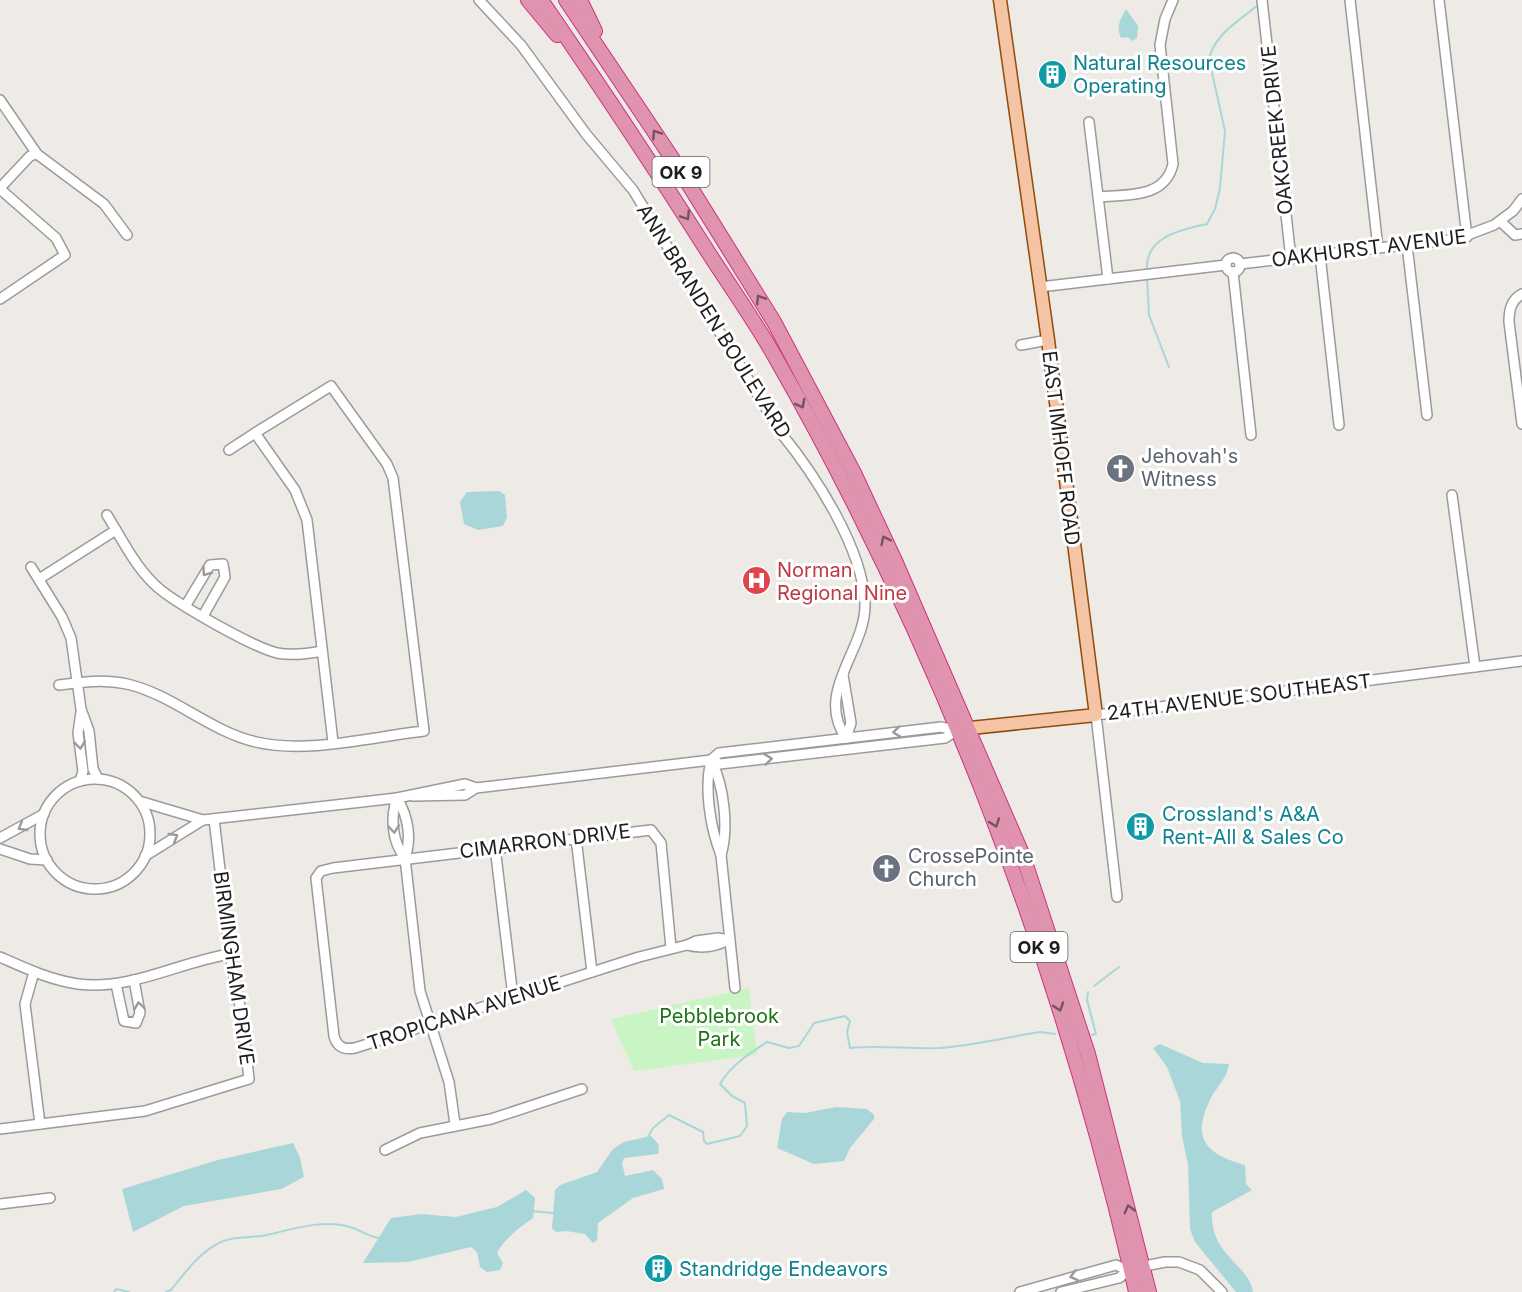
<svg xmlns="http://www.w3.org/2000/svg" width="1522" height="1292" font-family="Inter,sans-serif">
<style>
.park{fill:#c9f5c5}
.water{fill:#a9d6d9}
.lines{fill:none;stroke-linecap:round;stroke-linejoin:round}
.stream{stroke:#a9d6d9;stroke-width:2}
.minor-casing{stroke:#9b9b9b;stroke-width:12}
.major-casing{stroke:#8d4d0c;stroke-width:15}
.highway-casing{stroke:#cc3280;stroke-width:16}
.minor{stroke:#fff;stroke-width:9}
.major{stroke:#f4c4a4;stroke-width:12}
.highway{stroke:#e093ae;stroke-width:14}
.oneway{stroke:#75535f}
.oneway2{stroke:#9a9a9a}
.labels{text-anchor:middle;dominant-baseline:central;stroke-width:6;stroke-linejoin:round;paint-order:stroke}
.shield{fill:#fff;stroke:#626262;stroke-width:1.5}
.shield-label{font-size:18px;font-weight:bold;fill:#1e1e1e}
.culture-label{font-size:20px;fill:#0d838f;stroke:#fff;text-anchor:start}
.street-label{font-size:20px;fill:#1e1e1e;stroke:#fff}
.worship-label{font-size:20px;fill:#5b616d;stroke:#fff;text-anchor:start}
.health-label{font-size:20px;fill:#be3a42;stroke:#fff;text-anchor:start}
.park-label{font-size:20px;fill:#1c7414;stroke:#fff}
</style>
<rect width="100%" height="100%" fill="#eeeae5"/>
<!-- park -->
<polygon class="park" points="749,988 757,1055 634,1071 611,1019"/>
<!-- water -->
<g class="water">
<path d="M1126,9L1138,26L1137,38L1132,41L1128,37L1121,38C1116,26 1120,20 1126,9Z"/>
<polygon points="499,491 505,495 507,517 503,526 478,530 464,524 460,502 467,492"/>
<path d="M1160,1044L1203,1063L1229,1064C1227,1078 1219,1084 1212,1096C1191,1136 1203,1154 1245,1165L1246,1184L1252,1190L1212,1212C1210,1256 1249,1264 1253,1292H1236L1195,1242L1190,1229L1188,1164L1182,1136L1180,1101L1167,1067L1153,1048Z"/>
<polygon points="836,1107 867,1109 874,1115 874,1119 850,1148 844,1161 814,1164 777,1148 782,1119 787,1112 805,1113"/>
<polygon points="651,1136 659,1145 658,1154 624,1158 622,1163 625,1176 653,1170 662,1179 664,1189 633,1198 598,1223 597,1240 593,1243 585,1234 566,1231 556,1232 552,1228 555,1190 560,1185 597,1172 613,1149 624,1142"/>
<polygon points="293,1143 300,1158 304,1177 281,1189 184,1206 133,1232 122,1189 218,1160"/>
<path d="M526,1190L535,1198L533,1218C519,1228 505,1238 497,1253L503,1263L500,1270L487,1272L480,1267L477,1252L471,1247L408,1262L363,1263L391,1218L421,1214L456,1217L497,1207Z"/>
</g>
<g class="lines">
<!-- stream -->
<g class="stream">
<path d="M1147,272C1144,236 1181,230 1207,224L1215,209L1220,188L1225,131L1209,59C1215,33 1241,20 1259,4"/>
<polyline points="1147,278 1149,315 1169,367"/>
<polyline points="1094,986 1119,967"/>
<polyline points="1088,992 1087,1000 1096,1034 1092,1035"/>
<path d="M648,1137L653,1128L669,1115L703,1132L704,1141L707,1144L740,1136L747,1126L745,1103L732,1096L720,1084C731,1065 750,1053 767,1042L789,1048L799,1046L814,1023L845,1016L850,1021L847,1032L850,1048C878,1045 908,1049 938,1048C972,1046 1007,1037 1040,1032L1055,1034"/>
<polyline points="531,1211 553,1213"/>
<polyline points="114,1292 116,1289 129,1292"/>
<path d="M166,1292L171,1290C185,1273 197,1255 217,1244C232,1235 250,1239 267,1235C293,1229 323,1219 350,1227C361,1230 368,1237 380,1238"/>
</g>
<defs>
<g id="minor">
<path d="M479,0L521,45L586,134L633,190L781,433C815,475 863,548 865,604C866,650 814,692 846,738"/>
<polyline points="1262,0 1291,259"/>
<polyline points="1350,0 1378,248"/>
<polyline points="1439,0 1467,237"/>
<polyline points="0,100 37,154 104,204 127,235"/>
<polyline points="1089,122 1108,279"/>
<polyline points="0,188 30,156 37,154"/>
<polyline points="0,189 56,238 65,255 0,299"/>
<path d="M1099,197C1127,194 1165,199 1173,164L1160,45L1165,19L1173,0"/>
<polyline points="1500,221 1515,235 1522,234"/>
<polyline points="1407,245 1427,415"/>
<polyline points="1320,255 1339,425"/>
<circle cx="1233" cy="265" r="7"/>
<polyline points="1240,264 1457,239 1494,225 1513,211 1522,199"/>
<polyline points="1233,272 1251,435"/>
<polyline points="1040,287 1226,265"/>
<path d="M1522,294C1511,300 1509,310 1509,322L1522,424"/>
<polyline points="1021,345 1048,340"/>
<polyline points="229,450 255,433"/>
<polyline points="1452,495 1475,667"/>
<path d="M107,515C121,538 134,564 153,583C170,601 253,647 277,653C292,656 307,654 322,651"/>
<polyline points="31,567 62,617 71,638 81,709 89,731 93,769 98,779"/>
<polyline points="39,579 116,530"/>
<polyline points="186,605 210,565 223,564 225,577 203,616"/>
<polyline points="843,675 851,723 846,738"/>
<path d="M59,685C81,682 104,679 127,684C174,695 209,731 256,742C307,754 371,737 424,731L393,478L387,464L331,386L255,433L295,490L307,520L333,742"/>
<polyline points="711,760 719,753 941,727 955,730"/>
<path d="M711,760C724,785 729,828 721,855C710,827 704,788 711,760Z"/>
<circle cx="95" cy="834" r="55"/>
<polyline points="80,781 83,771 78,733 81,712"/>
<polyline points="413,796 465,795 476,788 711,760 720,764 945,738 957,730"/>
<path d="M397,798C408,816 412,838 405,858L420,991L449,1082L455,1124"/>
<path d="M397,798C390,817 392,842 405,858"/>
<polyline points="139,801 203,820"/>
<polyline points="0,838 44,814"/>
<polyline points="576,838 592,972"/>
<polyline points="495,847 513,997"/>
<polyline points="0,849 30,859 47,860"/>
<polyline points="721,855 735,988"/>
<polyline points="145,856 203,820 397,798 465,784 476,788"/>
<polyline points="1117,897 1096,715 1522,661"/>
<path d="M718,938L728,940C715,947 702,949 687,945L696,941Z"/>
<path d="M671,948L661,843L651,830L333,868L321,871L316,878L334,1036C337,1047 344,1050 355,1048L639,957L687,945"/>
<path d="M0,957C25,968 50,980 78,984C130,991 179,962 230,954"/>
<polyline points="34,972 25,1004 40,1124"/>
<polyline points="116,984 124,1021 136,1023 140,1013 134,980"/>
<polyline points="0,1129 145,1111 249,1079 242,1017 230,954 214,819"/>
<polyline points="385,1150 420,1133 491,1119 582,1089"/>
<polyline points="0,1204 50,1198"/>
<polyline points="1020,1292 1116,1265 1127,1270"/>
<polyline points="1061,1292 1119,1278 1130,1269 1165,1262 1179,1262 1200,1270 1222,1292"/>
</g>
<polyline id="major" points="961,729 1096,715 1048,340 1000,0"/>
<g id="highway">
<polyline points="528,0 557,35"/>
<path d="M541,0C598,83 654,167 708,252C730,286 754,320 774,355C941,647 1062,965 1136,1292"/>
<polyline points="566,0 676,164 774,322 854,473 896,563 1023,856 1088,1054 1149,1292"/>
<polyline points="580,0 595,31"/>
</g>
</defs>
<!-- minor casing -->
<use href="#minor" class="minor-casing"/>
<!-- major casing -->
<use href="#major" class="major-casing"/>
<!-- highway casing -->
<use href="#highway" class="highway-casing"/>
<!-- minor -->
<use href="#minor" class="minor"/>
<!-- major -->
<use href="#major" class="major"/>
<!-- highway -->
<use href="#highway" class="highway"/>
</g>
<!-- one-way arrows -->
<defs><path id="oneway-chevron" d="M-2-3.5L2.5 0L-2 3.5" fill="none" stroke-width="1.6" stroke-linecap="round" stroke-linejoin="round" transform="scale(1.5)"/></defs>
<g class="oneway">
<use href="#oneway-chevron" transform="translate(656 134) rotate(-124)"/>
<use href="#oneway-chevron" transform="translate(686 216) rotate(57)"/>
<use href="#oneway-chevron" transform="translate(760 299) rotate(-122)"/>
<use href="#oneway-chevron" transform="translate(801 404) rotate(62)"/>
<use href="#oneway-chevron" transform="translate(885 540) rotate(-115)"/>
<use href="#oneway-chevron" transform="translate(995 823) rotate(70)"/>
<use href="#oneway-chevron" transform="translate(1059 1007) rotate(72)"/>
<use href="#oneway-chevron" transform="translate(1129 1209) rotate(-105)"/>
</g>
<g class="oneway2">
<use href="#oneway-chevron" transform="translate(206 572) rotate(126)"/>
<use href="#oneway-chevron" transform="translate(897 732) rotate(173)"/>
<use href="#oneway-chevron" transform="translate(80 745) rotate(83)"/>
<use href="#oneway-chevron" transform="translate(768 759) rotate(-7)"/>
<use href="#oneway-chevron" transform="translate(22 827) rotate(150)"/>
<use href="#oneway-chevron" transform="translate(394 829) rotate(84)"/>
<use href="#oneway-chevron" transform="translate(174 837) rotate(-31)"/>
<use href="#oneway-chevron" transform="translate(139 1006) rotate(-98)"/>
<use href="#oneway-chevron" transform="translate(1074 1276) rotate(166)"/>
</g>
<!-- icons -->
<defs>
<symbol id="building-disc" viewBox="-11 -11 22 22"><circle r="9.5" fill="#0f9aa8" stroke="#fff"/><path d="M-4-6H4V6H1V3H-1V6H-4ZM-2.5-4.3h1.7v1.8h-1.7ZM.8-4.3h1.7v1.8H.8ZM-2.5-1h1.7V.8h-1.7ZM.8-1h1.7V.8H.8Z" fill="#fff"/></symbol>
<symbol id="church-disc" viewBox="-11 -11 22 22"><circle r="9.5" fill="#6b7280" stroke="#fff"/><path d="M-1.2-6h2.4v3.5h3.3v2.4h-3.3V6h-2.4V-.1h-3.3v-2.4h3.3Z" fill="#fff"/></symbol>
<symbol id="hospital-disc" viewBox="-11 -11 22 22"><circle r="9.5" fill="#e0444e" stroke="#fff"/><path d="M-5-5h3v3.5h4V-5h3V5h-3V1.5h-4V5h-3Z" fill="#fff"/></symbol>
</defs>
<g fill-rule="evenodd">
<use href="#building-disc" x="1036" y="58" width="33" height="33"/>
<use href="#church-disc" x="1104" y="452" width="33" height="33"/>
<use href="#hospital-disc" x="740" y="564" width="33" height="33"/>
<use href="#building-disc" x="1124" y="810" width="33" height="33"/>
<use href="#church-disc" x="870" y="852" width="33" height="33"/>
<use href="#building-disc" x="642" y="1252" width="33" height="33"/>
</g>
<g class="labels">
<!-- shield labels -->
<g class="shield">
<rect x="652.5" y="157" width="57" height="30" rx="4.5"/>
<rect x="1010.5" y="932" width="57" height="30" rx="4.5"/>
</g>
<g class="shield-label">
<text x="681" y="172">OK 9</text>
<text x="1039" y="947">OK 9</text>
</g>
<!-- culture labels -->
<g class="culture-label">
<text x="1073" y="63">Natural Resources<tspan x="1073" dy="23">Operating</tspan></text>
<text x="1162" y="814">Crossland's A&amp;A<tspan x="1162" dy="23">Rent-All &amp; Sales Co</tspan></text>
<text x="679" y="1269">Standridge Endeavors</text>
</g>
<!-- street labels -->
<g class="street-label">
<text transform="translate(1277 130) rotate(-96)">OAKCREEK DRIVE</text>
<text transform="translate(1369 248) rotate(-7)">OAKHURST AVENUE</text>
<text transform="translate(714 321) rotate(58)">ANN BRANDEN BOULEVARD</text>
<text transform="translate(1061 448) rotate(83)">EAST IMHOFF ROAD</text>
<text transform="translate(1239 697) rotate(-7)">24TH AVENUE SOUTHEAST</text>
<text transform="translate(545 841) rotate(-7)">CIMARRON DRIVE</text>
<text transform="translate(234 968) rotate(82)">BIRMINGHAM DRIVE</text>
<text transform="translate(464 1013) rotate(-18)">TROPICANA AVENUE</text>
</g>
<!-- worship labels -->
<g class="worship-label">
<text x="1141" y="456">Jehovah's<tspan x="1141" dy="23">Witness</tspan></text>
<text x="908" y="856">CrossePointe<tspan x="908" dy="23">Church</tspan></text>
</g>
<!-- health labels -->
<g class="health-label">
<text x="777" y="570">Norman<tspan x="777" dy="23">Regional Nine</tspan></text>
</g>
<!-- park labels -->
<g class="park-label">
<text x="719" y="1016">Pebblebrook<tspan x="719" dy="23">Park</tspan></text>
</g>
</g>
</svg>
